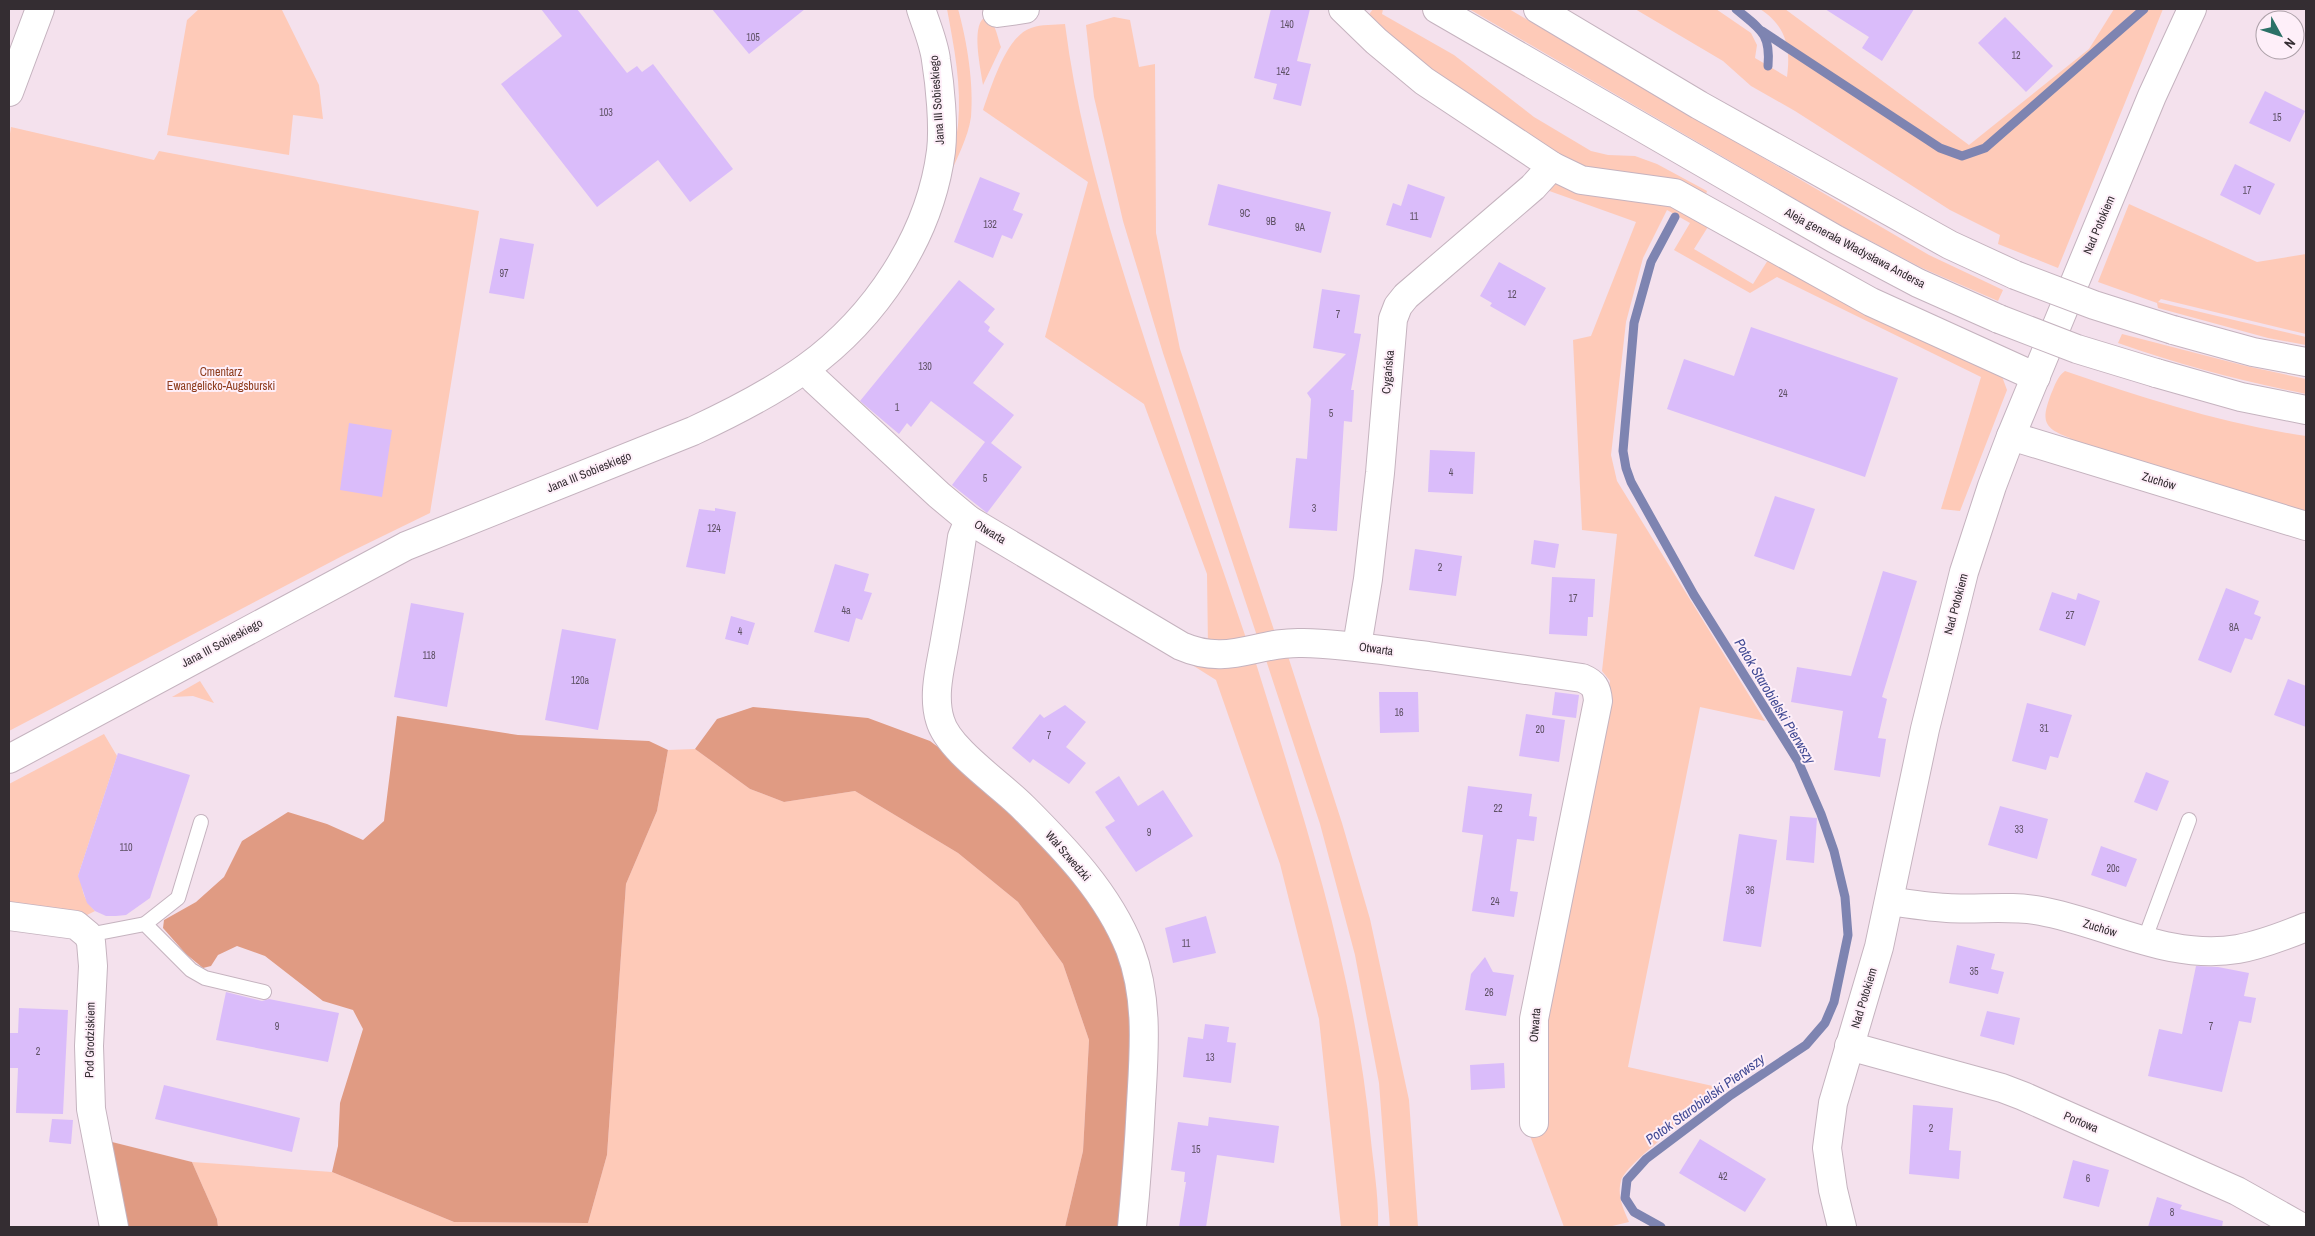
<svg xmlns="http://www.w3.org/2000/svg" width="2315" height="1236" font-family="'Archivo Narrow',sans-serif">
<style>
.green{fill:#fecab8}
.forest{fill:#e09b83}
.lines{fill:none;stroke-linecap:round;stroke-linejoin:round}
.stream{stroke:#7e84b1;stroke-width:9}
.building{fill:#dabcfa}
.lane-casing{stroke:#c5b3bf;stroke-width:16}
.street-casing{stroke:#c5b3bf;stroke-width:30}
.secondary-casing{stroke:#c5b3bf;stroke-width:30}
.lane{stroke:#fff;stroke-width:14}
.street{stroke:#fff;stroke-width:28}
.secondary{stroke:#fff;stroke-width:28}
.secondary-bridge-casing{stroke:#c5b3bf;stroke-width:30;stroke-linecap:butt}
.secondary-bridge{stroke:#fff;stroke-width:28}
.labels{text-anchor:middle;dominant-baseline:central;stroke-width:4;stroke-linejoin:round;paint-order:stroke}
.number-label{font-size:10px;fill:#5e5164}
.street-label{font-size:12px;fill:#342d32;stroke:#feeff9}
.park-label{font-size:12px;fill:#8d3b1c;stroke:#feeff9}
.water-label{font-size:14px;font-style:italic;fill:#414a94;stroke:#feeff9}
</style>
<rect width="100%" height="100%" fill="#f4e1ed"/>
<!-- green -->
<g class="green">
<polygon points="199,9 282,10 319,85 323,119 293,115 289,155 167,135 187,20"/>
<path d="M947,9H958C967,41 974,84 971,117C968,138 956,160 948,179C952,161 956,143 958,125C962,86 954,47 947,9Z"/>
<polygon points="1373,9 1383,9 1382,14 1454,55 1534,117 1591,151 1608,155 1635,156 1657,164 1707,191 1706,194 1678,185 1599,172 1557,156 1428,74 1365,20"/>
<polygon points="1469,9 1509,9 1929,255 2003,290 1998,301 1922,268 1840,225"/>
<path d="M1635,9H1716L1751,33L1757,45L1755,58L1787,77C1791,47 1786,26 1760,9H1785L1969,145L2089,49L2114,9H2163L2058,268L1998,244L2000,235L1950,210L1795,111L1751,86L1723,61Z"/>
<polygon points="1114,17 1130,20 1139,67 1155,64 1156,233 1180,349 1277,639 1259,642 1163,353 1123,221 1094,97 1086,25"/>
<path d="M984,18C996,20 997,37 1001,47L983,85C981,70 971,27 984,18Z"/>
<path d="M1065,24C1078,127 1108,226 1140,325C1174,432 1212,537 1248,644L1208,647L1207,574L1144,404L1045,337L1088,182L983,110C991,88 1006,36 1031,28C1041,24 1055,25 1065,24Z"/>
<polygon points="11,127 154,160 159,151 479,211 430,513 346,554 9,731 9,140"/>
<path d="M1557,181L1654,199L1711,222L1694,249L1753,284L1768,260L2000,371L2007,390L1960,511L1941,509L1981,377L1777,277L1750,293L1674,250L1690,223L1667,210L1643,258L1626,322L1611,455L1617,481L1765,721L1700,707L1628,1067L1726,1089C1707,1104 1626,1162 1621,1181C1617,1196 1623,1208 1629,1222L1608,1227H1564L1529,1133L1541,1019L1610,681L1602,671L1617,534L1582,530L1573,340L1591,336L1636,222L1541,188Z"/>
<polygon points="2129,204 2257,262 2306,254 2306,334 2161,299 2158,302 2306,337 2306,345 2268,338 2158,308 2157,303 2098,282"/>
<path d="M2122,334L2246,366L2306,379V394C2242,381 2180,365 2118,343Z"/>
<path d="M2065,371C2143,398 2224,424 2306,436V514L2069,444L2070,438C2043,428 2041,421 2051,394C2055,385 2057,377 2065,371Z"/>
<polygon points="1286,650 1342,823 1370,919 1409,1100 1418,1227 1390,1227 1379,1083 1355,955 1320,824 1264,654"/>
<path d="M1254,657C1303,815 1356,974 1371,1141C1374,1169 1379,1199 1378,1227H1341L1319,1019L1280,864L1216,680L1189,663Z"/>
<polygon points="200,681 214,703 193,696 172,697"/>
<path d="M104,734L117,756L78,876L81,879C82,893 85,901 95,911L87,915L9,908V784Z"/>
<polygon points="695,749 750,789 784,802 855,791 958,853 1018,902 1063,964 1089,1040 1083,1151 1065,1227 218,1227 217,1219 192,1162 332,1172 454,1222 588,1223 607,1155 626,884 657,811 668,750"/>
</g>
<!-- forest -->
<g class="forest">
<polygon points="753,707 868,718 930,741 983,781 1095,899 1132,980 1126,1227 1065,1227 1083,1151 1089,1040 1063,964 1018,902 958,853 855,791 784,802 750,789 695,749 717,719"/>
<polygon points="397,716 518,735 649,741 668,750 657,811 626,884 607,1155 588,1223 454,1222 332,1172 338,1146 340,1103 363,1029 353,1010 323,1001 265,956 237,946 218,955 211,966 203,968 186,954 163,928 164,920 196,902 224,877 242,841 288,812 327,824 363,840 384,821"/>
<polygon points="104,1140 192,1162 217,1219 218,1227 119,1227"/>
</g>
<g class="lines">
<!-- stream -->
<g class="stream">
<path d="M1736,9C1760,29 1771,33 1768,66"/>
<polyline points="1762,31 1940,148 1962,156 1985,148 2144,9"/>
<polyline points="1661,1227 1634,1212 1625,1198 1627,1180 1646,1159 1731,1095 1806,1045 1825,1023 1834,1002 1848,935 1845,897 1834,851 1821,814 1798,761 1694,595 1631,482 1626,468 1623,451 1634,323 1651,262 1675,217"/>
</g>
</g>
<!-- building -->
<g class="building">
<polygon points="541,9 577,9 627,73 637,66 642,72 653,64 733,169 690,202 658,160 597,207 501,84 562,36"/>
<polygon points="712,9 805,9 749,54"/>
<polygon points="1271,9 1310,9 1297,61 1311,64 1301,106 1273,99 1277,84 1254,78"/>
<polygon points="1825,9 1914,9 1882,61 1862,48 1869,37"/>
<polygon points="2005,17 2053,66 2026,92 1978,43"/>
<polygon points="2265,91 2305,111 2290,142 2249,123"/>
<polygon points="2235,164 2275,184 2260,215 2220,195"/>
<polygon points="980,177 1020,193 1013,210 1023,214 1012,239 1002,235 993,258 954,242"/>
<polygon points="1218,184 1331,212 1321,253 1208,225"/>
<polygon points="1408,184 1445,197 1431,238 1386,225 1393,203 1401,206"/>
<polygon points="500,238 534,244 524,299 489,293"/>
<polygon points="1499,262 1546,288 1525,326 1490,306 1492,303 1480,296"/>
<polygon points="959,280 995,309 984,322 990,327 988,331 1004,344 973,383 1014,415 991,443 1022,467 987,513 952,485 985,442 931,401 911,427 907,423 899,434 860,401"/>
<polygon points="1322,289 1360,295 1354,333 1361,334 1351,390 1354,390 1352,422 1344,421 1337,531 1289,528 1296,458 1307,459 1311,399 1307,393 1346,354 1313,348"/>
<polygon points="1751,327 1898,378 1865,477 1667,409 1684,359 1734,376"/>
<polygon points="349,423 392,430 382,497 340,490"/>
<polygon points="1430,450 1475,452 1473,494 1428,492"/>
<polygon points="1775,496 1815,509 1794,570 1754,556"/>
<polygon points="715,508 736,512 725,574 686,567 699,509 715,511"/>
<polygon points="1534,540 1559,544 1555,568 1531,564"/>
<polygon points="1415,549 1462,556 1456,596 1409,590"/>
<polygon points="835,564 869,574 864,591 872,593 862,620 856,618 849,642 814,632"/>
<polygon points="1883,571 1917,581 1882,697 1887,699 1878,738 1886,739 1880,777 1834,770 1843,711 1791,702 1797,667 1851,676"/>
<polygon points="1552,577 1595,579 1593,617 1588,617 1587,636 1549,634"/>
<polygon points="2226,588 2259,601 2254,614 2261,617 2252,640 2245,638 2231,673 2198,660"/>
<polygon points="2052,592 2076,600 2078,593 2100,601 2085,646 2039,630"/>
<polygon points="411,603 464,613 447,707 394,697"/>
<polygon points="731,616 755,623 748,645 725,639"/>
<polygon points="562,629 616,639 598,730 545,720"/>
<polygon points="2288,679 2306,686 2306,727 2274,715"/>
<polygon points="1379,692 1418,692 1419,732 1380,733"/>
<polygon points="1555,692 1579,695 1576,718 1552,715"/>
<polygon points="2027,703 2072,715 2058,758 2050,756 2046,770 2012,761"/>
<polygon points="1065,705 1086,722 1066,747 1086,763 1069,784 1033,759 1030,763 1012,748 1040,714 1044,718"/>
<polygon points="1526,714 1565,720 1559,762 1519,756"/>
<polygon points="118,753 190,775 150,898 126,915 116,916 106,916 95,911 87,903 78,876"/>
<polygon points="2146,772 2169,781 2157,811 2134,802"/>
<polygon points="1119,776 1138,806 1163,790 1193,836 1136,872 1105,827 1115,821 1095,792"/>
<polygon points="1468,786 1532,794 1529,816 1537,817 1534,841 1517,839 1510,891 1518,892 1514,917 1472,911 1483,835 1462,832"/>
<polygon points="2000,806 2048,819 2037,859 1988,845"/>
<polygon points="1790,816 1817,818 1814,863 1786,860"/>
<polygon points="1739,834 1777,840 1761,947 1723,941"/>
<polygon points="2101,846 2137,859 2126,887 2091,875"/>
<polygon points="1206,916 1216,953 1173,963 1165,928"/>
<polygon points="1957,945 1995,954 1991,969 2004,972 1998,994 1949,983"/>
<polygon points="1485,957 1493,972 1514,975 1506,1016 1465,1010 1471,974"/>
<polygon points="2196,966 2218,967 2249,973 2244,996 2256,998 2251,1023 2239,1021 2222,1092 2148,1076 2159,1029 2182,1034"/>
<polygon points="226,992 262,1001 269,999 339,1013 328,1062 216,1040"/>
<polygon points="19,1008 68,1010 63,1114 16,1113 18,1068 9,1068 9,1033 18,1033"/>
<polygon points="1987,1011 2020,1018 2014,1045 1980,1036"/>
<polygon points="1205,1024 1229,1027 1227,1042 1236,1043 1231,1083 1183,1077 1188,1037 1203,1039"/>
<polygon points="1504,1063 1505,1088 1471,1090 1470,1065"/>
<polygon points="164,1085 300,1118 292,1152 155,1119"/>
<polygon points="1913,1105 1953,1108 1949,1150 1961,1151 1959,1179 1909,1174"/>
<polygon points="1209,1117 1279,1126 1274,1163 1217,1155 1206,1227 1179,1227 1186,1182 1184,1182 1185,1172 1171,1170 1178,1122 1208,1126"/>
<polygon points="52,1119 73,1120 71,1144 49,1142"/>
<polygon points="1700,1139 1766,1179 1745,1212 1679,1173"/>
<polygon points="2073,1160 2109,1170 2099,1207 2063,1198"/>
<polygon points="2157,1197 2182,1205 2180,1209 2223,1221 2222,1227 2148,1227"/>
</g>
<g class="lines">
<defs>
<g id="lane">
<polyline points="145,924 178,898 201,822"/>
<polyline points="88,935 145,924 191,970 205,978 264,992"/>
<polyline points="2144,941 2189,820"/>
</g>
<g id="street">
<polyline points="1343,9 1376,41 1424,81 1552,166 1581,180 1675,193 1871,302 2036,377"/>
<polyline points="997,13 1025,9"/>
<polyline points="9,92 40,9"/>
<path d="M805,369L815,380L939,495L969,520L1181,646C1229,667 1257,641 1303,643C1345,644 1386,651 1428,656C1479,663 1531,671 1582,678C1594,683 1597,688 1598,701L1534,1019V1123"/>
<polyline points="2011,436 2306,526"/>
<path d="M969,520L962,537C957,572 951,606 945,640C941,665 932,694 940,720C948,750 1002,785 1024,808C1065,849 1108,893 1130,949C1149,999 1144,1052 1141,1104C1139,1146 1136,1186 1132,1227"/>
<polyline points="1357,646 1368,579 1380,473 1393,319 1398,306 1406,296 1533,187 1552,166"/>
<path d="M9,759L406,546L693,431C732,413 771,393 806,368C875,318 930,237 941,151C944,126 940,85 936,60C934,43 926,25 921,9"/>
<path d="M1890,901C1909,904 1928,907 1947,908C1979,910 2010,905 2041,911C2106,923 2170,961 2238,949C2261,945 2284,936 2306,927"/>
<polyline points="9,916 76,925 88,935 91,942 93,966 89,1046 91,1109 114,1227"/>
<polyline points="1849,1046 2002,1088 2023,1096 2237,1191 2301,1227"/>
</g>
<g id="secondary">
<polyline points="1437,9 1835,239 1918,283 1999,319"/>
<polyline points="1538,9 1699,105 1950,245 2015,275"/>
<polyline points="2173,330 2253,352 2306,362"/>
<polyline points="2156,373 2241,397 2306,410"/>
<polyline points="1842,1227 1833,1190 1827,1148 1833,1103 1879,947 1925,729 1964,572 1992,486 2011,436 2152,96 2192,9"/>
</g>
</defs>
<!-- lane casing -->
<use href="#lane" class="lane-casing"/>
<!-- street casing -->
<use href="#street" class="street-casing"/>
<!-- secondary casing -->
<use href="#secondary" class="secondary-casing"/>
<!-- lane -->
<use href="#lane" class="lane"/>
<!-- street -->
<use href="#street" class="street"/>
<!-- secondary -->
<use href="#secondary" class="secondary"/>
<defs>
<g id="secondary-bridge">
<polyline points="2015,275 2094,305 2173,330"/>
<polyline points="1999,319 2077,349 2156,373"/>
</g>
</defs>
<!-- secondary-bridge casing -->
<use href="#secondary-bridge" class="secondary-bridge-casing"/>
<!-- secondary-bridge -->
<use href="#secondary-bridge" class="secondary-bridge"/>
</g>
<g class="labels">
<!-- number labels -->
<g class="number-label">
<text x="1287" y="24">140</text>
<text x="753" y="37">105</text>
<text x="2016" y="55">12</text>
<text x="1283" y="71">142</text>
<text x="606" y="112">103</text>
<text x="2277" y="117">15</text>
<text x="2247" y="190">17</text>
<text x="1245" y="213">9C</text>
<text x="1414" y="216">11</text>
<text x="1271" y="221">9B</text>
<text x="990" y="224">132</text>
<text x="1300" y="227">9A</text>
<text x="504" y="273">97</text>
<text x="1512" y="294">12</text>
<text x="1338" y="314">7</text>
<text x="925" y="366">130</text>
<text x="1783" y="393">24</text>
<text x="897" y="407">1</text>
<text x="1331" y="413">5</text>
<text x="1451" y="472">4</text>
<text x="985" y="478">5</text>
<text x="1314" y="508">3</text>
<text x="714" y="528">124</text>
<text x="1440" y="567">2</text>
<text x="1573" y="598">17</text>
<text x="846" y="610">4a</text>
<text x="2070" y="615">27</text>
<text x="2234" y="627">8A</text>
<text x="740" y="631">4</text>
<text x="429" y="655">118</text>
<text x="580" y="680">120a</text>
<text x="1399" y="712">16</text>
<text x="2044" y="728">31</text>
<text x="1540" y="729">20</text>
<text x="1049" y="735">7</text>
<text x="1498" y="808">22</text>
<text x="2019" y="829">33</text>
<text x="1149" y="832">9</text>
<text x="126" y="847">110</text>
<text x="2113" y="868">20c</text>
<text x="1750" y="890">36</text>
<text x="1495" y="901">24</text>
<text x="1186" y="943">11</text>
<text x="1974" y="971">35</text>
<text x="1489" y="992">26</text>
<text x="277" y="1026">9</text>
<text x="2211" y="1026">7</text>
<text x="38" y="1051">2</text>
<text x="1210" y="1057">13</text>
<text x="1931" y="1128">2</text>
<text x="1196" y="1149">15</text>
<text x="1723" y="1176">42</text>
<text x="2088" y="1178">6</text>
<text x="2172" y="1212">8</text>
</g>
<!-- street labels -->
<g class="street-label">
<text transform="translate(937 100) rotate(-94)">Jana III Sobieskiego</text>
<text transform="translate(2099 225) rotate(-67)">Nad Potokiem</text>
<text transform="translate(1855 248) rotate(28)">Aleja generała Władysława Andersa</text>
<text transform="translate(1388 372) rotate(-85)">Cygańska</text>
<text transform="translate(589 472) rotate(-22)">Jana III Sobieskiego</text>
<text transform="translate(2159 481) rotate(17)">Zuchów</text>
<text transform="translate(990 532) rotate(31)">Otwarta</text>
<text transform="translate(1956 604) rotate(-75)">Nad Potokiem</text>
<text transform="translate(222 643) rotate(-28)">Jana III Sobieskiego</text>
<text transform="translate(1376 649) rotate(8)">Otwarta</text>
<text transform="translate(1068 856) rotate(49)">Wał Szwedzki</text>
<text transform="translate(2100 928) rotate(17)">Zuchów</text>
<text transform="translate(1864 998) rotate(-73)">Nad Potokiem</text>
<text transform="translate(1535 1025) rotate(-85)">Otwarta</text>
<text transform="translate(90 1040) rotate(-89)">Pod Grodziskiem</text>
<text transform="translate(2081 1122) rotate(23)">Portowa</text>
</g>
<!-- park labels -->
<g class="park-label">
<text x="221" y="372">Cmentarz<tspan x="221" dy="14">Ewangelicko-Augsburski</tspan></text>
</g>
<!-- water labels -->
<g class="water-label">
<text transform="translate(1775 701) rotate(59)">Potok Starobielski Pierwszy</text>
<text transform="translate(1705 1099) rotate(-36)">Potok Starobielski Pierwszy</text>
</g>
</g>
<!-- border -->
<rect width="2315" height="1236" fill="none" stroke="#342d32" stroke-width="20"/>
<!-- north arrow -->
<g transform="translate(2280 35) rotate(130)"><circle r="24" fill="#feeff9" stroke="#ada1a9"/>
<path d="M0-4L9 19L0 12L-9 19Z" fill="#2b7167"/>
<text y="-8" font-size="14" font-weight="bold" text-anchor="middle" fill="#342d32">N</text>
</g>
</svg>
